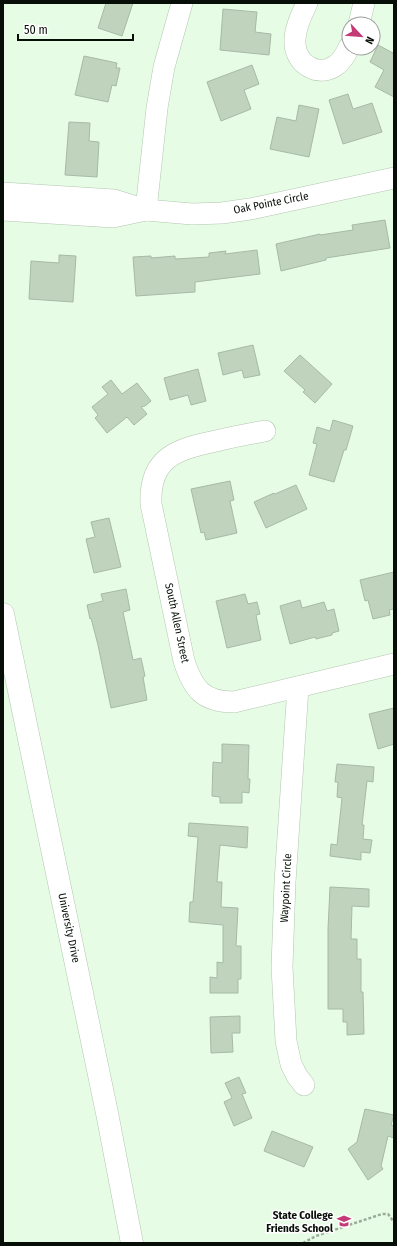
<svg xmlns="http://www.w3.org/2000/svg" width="397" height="1246" font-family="'Fira Sans Condensed',sans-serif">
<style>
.building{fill:#bfd3bd;stroke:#a6baa5}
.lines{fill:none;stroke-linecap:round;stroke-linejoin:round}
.minor-casing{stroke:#b2c6b0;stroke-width:22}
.major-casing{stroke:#b2c6b0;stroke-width:23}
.path{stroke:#9bab99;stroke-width:2.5;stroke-dasharray:3 2;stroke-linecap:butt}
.minor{stroke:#fff;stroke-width:21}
.major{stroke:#fff;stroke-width:22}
.labels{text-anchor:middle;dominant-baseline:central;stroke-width:3;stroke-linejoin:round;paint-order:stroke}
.street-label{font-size:11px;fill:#070e07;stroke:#fff}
.poi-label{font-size:11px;font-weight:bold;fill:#070e07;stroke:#fff;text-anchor:end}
</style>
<rect width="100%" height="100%" fill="#e7fce5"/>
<!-- building -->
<g class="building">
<polygon points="106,3 133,3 122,36 98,28"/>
<polygon points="223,9 257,12 255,32 271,34 269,55 220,50"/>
<polygon points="378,45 393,53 394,50 394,97 375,87 384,70 370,62"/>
<polygon points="84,56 117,63 116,68 120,68 116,86 112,85 108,102 75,95"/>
<polygon points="252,65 259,84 244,90 251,109 221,121 207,82"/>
<polygon points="348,94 353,109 372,103 382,132 343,144 329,100"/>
<polygon points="299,105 319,109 309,157 270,149 277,117 296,121"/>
<polygon points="69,122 90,123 89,141 99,142 97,177 65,175"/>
<polygon points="385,220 390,248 326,258 326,260 281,271 276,244 320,234 320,235 353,230 352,225"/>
<polygon points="257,250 260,274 195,282 195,292 136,296 133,257 151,256 151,258 175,256 175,259 209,257 209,253 226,251 225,254"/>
<polygon points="59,255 76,256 73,302 29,299 31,261 59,263"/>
<polygon points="253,345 260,375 244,378 242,370 223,375 218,353"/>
<polygon points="300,355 332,384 315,403 303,392 305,390 284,371"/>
<polygon points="198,369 206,401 191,405 188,395 170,400 164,378"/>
<polygon points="111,380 122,394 137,383 151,401 145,406 141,407 147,414 134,425 127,417 107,433 95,418 98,415 92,407 108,394 102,387"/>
<polygon points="333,420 353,426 346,450 344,450 334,482 309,475 317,444 313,443 317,427 330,431"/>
<polygon points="230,481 234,500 230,501 237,533 206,540 204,532 201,533 191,489"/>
<polygon points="296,485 307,509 266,528 254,502 274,493 275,494"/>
<polygon points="109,518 121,567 94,573 86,539 95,537 91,522"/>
<polygon points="394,572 394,609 389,610 390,615 373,619 368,600 365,601 360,580"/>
<polygon points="126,589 130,610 123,612 133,660 141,658 145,676 143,677 147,700 111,708 98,645 91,618 90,619 87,605 103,601 101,594"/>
<polygon points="245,594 248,604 257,602 260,614 256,615 261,640 227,648 216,601"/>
<polygon points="300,600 302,608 324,602 327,611 334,609 339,631 332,633 332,635 316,639 315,637 290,644 280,606"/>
<polygon points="394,708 394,744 378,749 369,714"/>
<polygon points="222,744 249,745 248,779 250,779 249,793 242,792 242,803 220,803 220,797 212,796 213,762 222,763"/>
<polygon points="337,764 374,767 373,782 367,781 362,825 364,825 363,839 372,840 370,853 361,852 361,860 330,856 331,844 337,845 342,798 337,797 338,782 335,782"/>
<polygon points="189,823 248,827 247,848 220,845 217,882 222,882 221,907 238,908 236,946 241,946 241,979 238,979 238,993 210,993 210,977 217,978 217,962 223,963 223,925 189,922 190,902 193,902 198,837 188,836"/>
<polygon points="330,887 369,889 369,907 352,906 351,939 357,939 357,959 361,959 361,992 363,992 364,1034 347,1035 347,1022 343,1022 343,1009 328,1009 328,929"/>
<polygon points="240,1016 240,1033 232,1033 233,1052 211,1053 210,1017"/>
<polygon points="239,1077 246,1093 242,1094 252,1118 234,1126 224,1102 232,1098 225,1083"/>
<polygon points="365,1109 394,1115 391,1125 394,1126 394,1138 388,1136 381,1166 383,1169 368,1180 348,1149 357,1142"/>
<polygon points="272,1131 313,1147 304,1167 264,1151"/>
</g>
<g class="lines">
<defs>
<g id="minor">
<path d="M307,3C301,16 294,30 295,44C296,63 317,78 335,66C341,62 346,54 349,47"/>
<polyline points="359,24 364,3"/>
<polyline points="3,193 114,200 146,210 192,214 222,213 250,209 394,178"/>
<polyline points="3,210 113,217 146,210"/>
<polyline points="146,210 157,108 164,67 182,3"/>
<path d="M265,431C248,434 232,437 216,441C176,449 149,458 151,504L184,661C193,689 203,702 234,702L394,664"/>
<polyline points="298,687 285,882 282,967 286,1041 291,1064 297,1076 304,1085"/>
</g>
<polyline id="major" points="3,614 107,1113 132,1243"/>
</defs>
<!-- minor casing -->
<use href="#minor" class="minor-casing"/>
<!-- major casing -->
<use href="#major" class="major-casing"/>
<!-- path -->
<polyline class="path" points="303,1243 316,1236 382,1214 388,1214 394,1222"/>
<!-- minor -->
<use href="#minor" class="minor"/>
<!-- major -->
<use href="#major" class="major"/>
</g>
<!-- icons -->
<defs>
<symbol id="school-bare" viewBox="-9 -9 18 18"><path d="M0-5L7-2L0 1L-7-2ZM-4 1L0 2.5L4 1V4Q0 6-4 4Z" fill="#c33a75" stroke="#fff" stroke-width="2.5" paint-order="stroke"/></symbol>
</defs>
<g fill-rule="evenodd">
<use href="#school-bare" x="334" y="1211" width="20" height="20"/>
</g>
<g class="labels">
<!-- street labels -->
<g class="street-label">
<text transform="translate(271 203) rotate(-11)">Oak Pointe Circle</text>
<text transform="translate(177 623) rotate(78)">South Allen Street</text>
<text transform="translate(286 888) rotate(-87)">Waypoint Circle</text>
<text transform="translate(69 928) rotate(78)">University Drive</text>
</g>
<!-- poi labels -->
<g class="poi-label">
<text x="333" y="1215">State College<tspan x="333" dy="13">Friends School</tspan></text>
</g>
</g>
<!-- border -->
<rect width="397" height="1246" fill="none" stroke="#070e07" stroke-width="8"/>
<!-- north arrow -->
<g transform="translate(361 36) rotate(116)"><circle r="19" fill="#ffffff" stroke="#9c9f9c"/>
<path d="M0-3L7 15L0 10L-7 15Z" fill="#c33a75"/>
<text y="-6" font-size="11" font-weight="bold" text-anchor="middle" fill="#070e07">N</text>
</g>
<!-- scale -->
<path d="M18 34v6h115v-6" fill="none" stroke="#070e07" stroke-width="2"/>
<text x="24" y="34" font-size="12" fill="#070e07" stroke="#ffffff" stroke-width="3" paint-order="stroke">50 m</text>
</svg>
